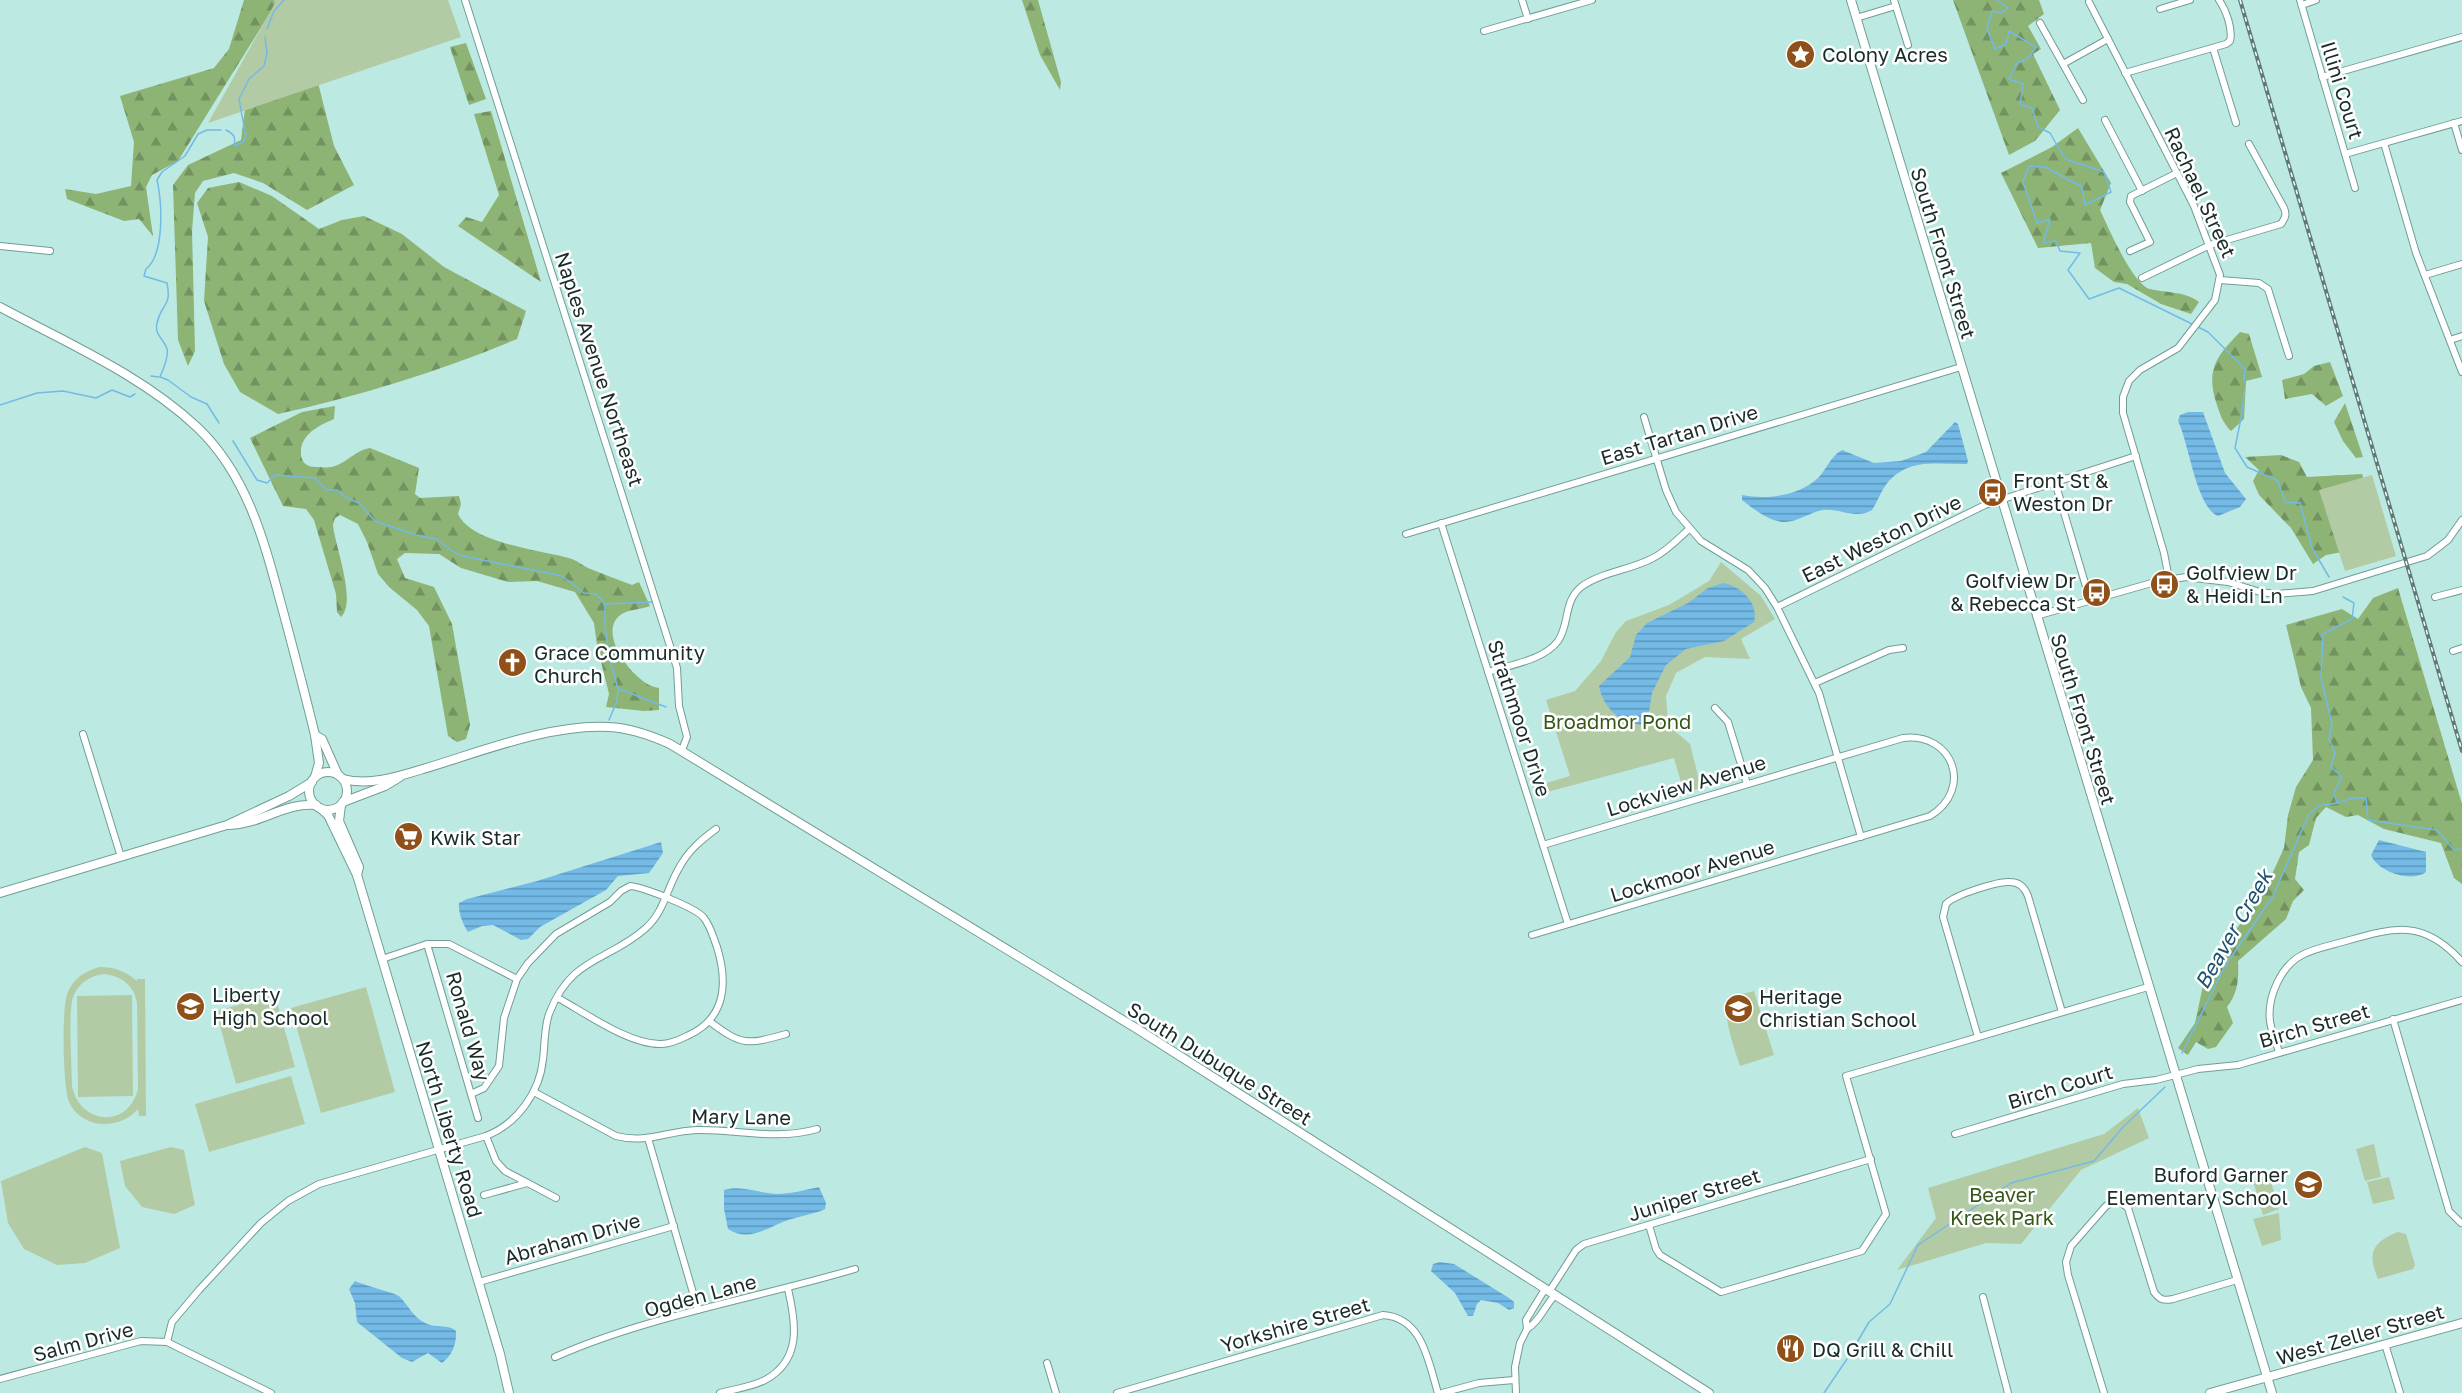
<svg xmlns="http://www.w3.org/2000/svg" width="2462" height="1393" font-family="'Golos Text',sans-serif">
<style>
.forest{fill:url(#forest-firs)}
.green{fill:#b3cba4;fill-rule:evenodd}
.water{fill:url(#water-rules)}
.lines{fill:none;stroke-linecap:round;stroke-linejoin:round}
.stream{stroke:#73bae6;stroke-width:1.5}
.street-casing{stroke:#729d97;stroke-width:8}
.secondary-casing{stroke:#729d97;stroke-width:10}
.street{stroke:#fff;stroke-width:6}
.secondary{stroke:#fff;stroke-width:8}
.rail-casing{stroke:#5d7b76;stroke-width:4}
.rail{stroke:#fff;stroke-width:1.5;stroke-dasharray:4.5;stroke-linecap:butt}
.labels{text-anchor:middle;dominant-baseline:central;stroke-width:5;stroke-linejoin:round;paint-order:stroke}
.poi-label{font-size:20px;fill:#1a2c29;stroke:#fff;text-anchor:start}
.street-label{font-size:20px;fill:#1a2c29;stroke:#fff}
.park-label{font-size:20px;fill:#355819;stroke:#fff}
.water-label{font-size:21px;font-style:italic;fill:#1c5270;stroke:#fff}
</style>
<defs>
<pattern id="forest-firs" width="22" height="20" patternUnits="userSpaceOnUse" patternTransform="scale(1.5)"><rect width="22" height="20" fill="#8db375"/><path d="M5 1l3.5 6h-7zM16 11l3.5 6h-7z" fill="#729260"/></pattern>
<pattern id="water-rules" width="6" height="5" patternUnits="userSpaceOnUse" patternTransform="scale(1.5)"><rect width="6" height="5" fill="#73bae6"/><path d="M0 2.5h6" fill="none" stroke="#5e97ba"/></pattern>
</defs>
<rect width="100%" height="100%" fill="#bceae3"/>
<!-- forest -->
<g class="forest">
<polygon points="244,0 278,0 178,161 152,175 146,187 153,236 139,219 124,221 67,199 65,189 96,194 131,186 134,142 120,96 214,68 229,49"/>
<polygon points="1022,0 1038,0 1061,82 1060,90 1040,55"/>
<polygon points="1953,0 2039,0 2044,14 2028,26 2041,49 2033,54 2060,110 2035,141 2009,155"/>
<polygon points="466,43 486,99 469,105 450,47"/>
<polygon points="309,47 334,146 354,185 307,210 263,183 234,173 203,181 195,193 192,231 195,351 188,366 178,340 173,185 188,165 241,140 247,93"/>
<polygon points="491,111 541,282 458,226 466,217 482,222 499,195 474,114"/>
<path d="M2078,128L2111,183L2100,210C2108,227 2133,285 2150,289C2166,293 2185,291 2199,302L2191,314L2161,304L2127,284L2114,282L2095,268L2091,243L2038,248L2001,173L2052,147Z"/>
<path d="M239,182L272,196L319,229L342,220L364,216L402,234L444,267L526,311L517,339C440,371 359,396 278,414L240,392L224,364L204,301L208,237L197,203L208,188Z"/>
<path d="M2240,332L2249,334L2262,377L2246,381L2244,419L2231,431C2222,422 2220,414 2216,402C2206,368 2217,356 2240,332Z"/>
<polygon points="2330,362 2343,396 2326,406 2312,394 2285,399 2282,380 2304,374 2314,366"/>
<polygon points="2345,403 2363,457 2356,458 2343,441 2334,422"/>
<path d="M335,406L334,419C319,425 300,435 301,453C301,458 303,463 307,465C310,467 317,467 321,467C342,471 351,451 370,448L419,468L415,494L420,498L459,496L461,504L458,514C472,544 542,550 572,559C578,561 583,566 588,568C602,574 617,579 632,585L639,582L650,606C640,610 627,609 619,616C597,635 636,686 659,688V710L644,711L606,707L609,694L597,645L594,623L575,592L537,581L508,582L461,568L439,554L405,553L397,559L405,578L434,587L452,624L470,725L466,739L457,742L448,736L429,626L417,610L389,587L378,574L367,542L358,524L340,515L335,518L333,525C335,546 357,602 341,617L337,612L336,594L314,520L306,509L283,506L250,438L302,412Z"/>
<polygon points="2281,455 2299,462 2307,477 2362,474 2377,520 2363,548 2326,555 2313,564 2291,528 2259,495 2253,481 2259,470 2245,457"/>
<path d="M2398,588L2462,804V884L2454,878L2441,843L2384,829L2358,815L2346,817L2326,807L2316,818L2309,845L2299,852L2295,879L2304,890L2293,901L2286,919L2238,961C2239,978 2238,993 2227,1007L2233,1023L2216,1047L2208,1049L2196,1042L2188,1055L2178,1048L2195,1023L2207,967L2262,896L2284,848L2288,815L2296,787L2313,760L2311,708L2301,687L2286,625L2342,609L2358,619L2373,598Z"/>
</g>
<!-- green -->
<g class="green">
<polygon points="274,0 448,0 461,37 208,123 275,3"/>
<polygon points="2372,475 2396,556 2345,571 2319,490"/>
<polygon points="1721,562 1761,596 1775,619 1741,639 1750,659 1705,657 1676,673 1666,696 1668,725 1690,744 1701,788 1684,793 1674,758 1536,795 1533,787 1570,776 1546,700 1575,691 1601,661 1616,632 1626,621 1669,605 1709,581"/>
<path d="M99,967C115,967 125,971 137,981V979H145L146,1116H139L138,1109C120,1130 82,1130 69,1102C63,1087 61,1005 68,992C74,978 85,971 99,967ZM105,974C123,977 135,986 137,1004L138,1089C128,1129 80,1125 72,1086C72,1068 68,1012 73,997C78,983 91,975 105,974Z"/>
<polygon points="366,987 395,1092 321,1113 291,1008"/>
<path d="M1754,991L1774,1055L1740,1066C1736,1052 1718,1008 1732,998C1737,994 1748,993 1754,991Z"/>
<polygon points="132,995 133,1096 78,1097 77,996"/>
<polygon points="275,995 295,1067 236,1084 216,1011"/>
<polygon points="291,1076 305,1124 209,1152 195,1104"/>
<polygon points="2138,1108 2149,1138 2081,1170 2021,1244 1986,1243 1897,1270 1936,1218 1928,1188 2104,1134"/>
<polygon points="2374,1144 2381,1177 2365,1181 2356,1149"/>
<polygon points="85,1147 102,1153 120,1248 85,1263 57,1265 24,1249 8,1223 1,1181"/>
<polygon points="171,1147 184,1150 195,1205 174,1214 142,1207 125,1186 120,1161"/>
<polygon points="2269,1175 2279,1209 2263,1215 2253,1181"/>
<polygon points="2389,1177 2395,1199 2373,1204 2367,1182"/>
<polygon points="2279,1213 2281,1240 2262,1246 2253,1219"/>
<path d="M2398,1232L2406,1234L2415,1265L2413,1269L2378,1279C2367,1253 2372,1242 2398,1232Z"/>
</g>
<!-- water -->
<g class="water">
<path d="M2188,412H2203L2225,473L2246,499L2240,507L2218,516C2196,507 2189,443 2178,421L2180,415Z"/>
<path d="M1955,422L1958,424L1968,461L1967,464C1940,465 1911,457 1889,481C1882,488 1878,501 1872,510C1855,520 1841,508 1823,510C1810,512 1796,523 1783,522C1769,521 1752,508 1742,500V495C1766,500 1799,496 1818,478C1827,469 1830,457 1842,450L1874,463L1901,461L1926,452Z"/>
<path d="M1723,583C1741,586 1759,603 1754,622L1724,641L1686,649L1666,665L1652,693L1647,724C1624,727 1603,709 1599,686L1630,657L1636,635L1647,623L1688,603L1708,588Z"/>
<path d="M2379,840L2426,852V872C2411,883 2378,872 2371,855Z"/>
<path d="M661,842L663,853L649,873L618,876L606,890L540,927L528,939L521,940L493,925L482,926L468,932C463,924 458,913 459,903L467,899L537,881Z"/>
<path d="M819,1187L826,1203L825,1209L821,1211C810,1214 799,1217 788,1220C768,1227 749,1243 728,1229L724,1209V1190C742,1185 758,1193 776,1194C792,1194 804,1190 819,1187Z"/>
<polygon points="1440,1262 1454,1264 1509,1298 1514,1302 1514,1308 1509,1310 1498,1303 1481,1300 1477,1304 1473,1316 1468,1316 1455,1293 1431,1271 1433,1264"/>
<path d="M355,1281C363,1285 395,1293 399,1296C409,1306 412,1316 425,1323C434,1328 449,1324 456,1331C457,1343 452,1356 442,1363L428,1353L412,1362L402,1358L357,1322L355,1303L349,1289Z"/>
</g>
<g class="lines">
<!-- stream -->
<g class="stream">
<polyline points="1997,0 2008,8 2002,13 1992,11 1987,29 1995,49 2006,44 2009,31 2036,47 2027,59 2017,63 2009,79 2023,84 2020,105 2032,108 2038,127 2050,133 2065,159 2104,172 2111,192 2085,205 2082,187 2045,167 2029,166 2023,182 2037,223 2050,219 2043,243 2056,241 2060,251 2080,253 2068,270 2089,299 2119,288 2192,324"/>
<polyline points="267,29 274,11 284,0"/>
<path d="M226,130C234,134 236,137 234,146L243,142L246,137L239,99L249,79L264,66L267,53L265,37"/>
<polyline points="2196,326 2208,332 2245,369 2244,381"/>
<polyline points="151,376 159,377"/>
<polyline points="2244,392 2242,413 2235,448 2247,467 2278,481 2285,502 2300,503 2312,548 2329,577"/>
<polyline points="0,405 37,393 63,391 96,398 112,390 130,397 135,394"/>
<path d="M219,423L207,404L191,397L168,380L160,377C163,369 169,358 167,349C164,339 154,335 157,323C161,303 172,308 167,283L144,276L146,269C165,254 162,202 157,180L162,172L185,156L198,134L207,130H221"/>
<polyline points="233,441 257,480 267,483 275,475 315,478 326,490 337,490 345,497 359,503 375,521 416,535 436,539 458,555 562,576 584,593 596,594 605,604 605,625 610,660 618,689 617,701 609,720"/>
<polyline points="2343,597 2354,603 2352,619 2323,634 2321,678 2332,724 2329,739 2335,753 2331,767 2342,777 2334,793 2337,803 2352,798 2366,798 2368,820 2437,830 2454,850 2462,849"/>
<polyline points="605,604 652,602"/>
<polyline points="619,689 666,707"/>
<polyline points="2182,1053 2225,966 2273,896 2309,814 2319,806 2337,803"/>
<polyline points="1855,1346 1869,1322 1890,1304 1918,1245 2011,1183 2094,1161 2124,1126 2165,1087"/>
<polyline points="1824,1393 1847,1359"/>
</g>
<defs>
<g id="street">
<polyline points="465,0 677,668 679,706 687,737 682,750"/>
<polyline points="1522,0 1528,19"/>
<polyline points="1894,0 1908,45"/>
<polyline points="2300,0 2355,188"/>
<polyline points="2089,2 2194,206 2220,275 2215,300 2178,348 2140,370 2129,381 2123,397 2123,413 2164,553 2169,579"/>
<polyline points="2302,5 2316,0"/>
<polyline points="2160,9 2190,0"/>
<polyline points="1856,18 1896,6"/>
<polyline points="2040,23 2083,100"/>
<polyline points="1484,31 1592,0"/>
<polyline points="2213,48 2236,123"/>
<polyline points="2063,64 2108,39"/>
<path d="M2125,73L2226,44L2230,41C2233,29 2226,10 2219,0"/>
<polyline points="2322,77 2462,37"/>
<polyline points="2105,120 2142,191"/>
<polyline points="2454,123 2462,150"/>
<polyline points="2384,143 2416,253 2462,372"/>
<polyline points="2345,154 2462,121"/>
<polyline points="0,246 50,251"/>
<polyline points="2130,251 2150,242 2130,202 2131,196 2177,173"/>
<polyline points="2425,275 2462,264"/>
<path d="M2142,278L2210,245L2281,224C2285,218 2287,215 2284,208L2249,144"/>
<polyline points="2220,280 2259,283 2268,289 2289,356"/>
<polyline points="2450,340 2462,336"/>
<polyline points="1644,417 1666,490 1676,512 1701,541 1748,570 1765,588 1777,607 1819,693 1861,837"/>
<polyline points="2055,482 2090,600"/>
<polyline points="1441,523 1568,924"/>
<polyline points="1406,534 1961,367"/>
<polyline points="2435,597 2462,590"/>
<polyline points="1777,607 1985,505 2136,456"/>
<polyline points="2036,616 2155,582 2186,577 2228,582 2260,592 2277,594 2313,591 2427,556 2448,540 2462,520"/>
<polyline points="2453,651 2462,648"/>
<path d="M1488,672C1510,665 1544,660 1558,641C1570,624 1563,602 1581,587C1601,572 1631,570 1653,558C1667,551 1678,539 1689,529"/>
<polyline points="1815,683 1889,650 1903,648"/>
<polyline points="1715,708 1728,722 1747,784"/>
<polyline points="83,734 121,857"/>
<path d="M1532,935L1930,816C1974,789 1953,732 1903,738L1543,845"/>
<polyline points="427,944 478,1118"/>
<polyline points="382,959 427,944 449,944 517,979"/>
<polyline points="2393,1019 2449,1211 2461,1223"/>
<path d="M709,1021C742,1046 747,1045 786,1034"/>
<path d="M1978,1037L1943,917L1946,904C1954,895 1998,881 2010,882C2019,882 2025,888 2028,896L2062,1012"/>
<path d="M2279,1052C2276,1042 2271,1031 2270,1021C2267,997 2281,966 2302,955C2315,948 2332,945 2346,941C2395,927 2424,919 2462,962"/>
<path d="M534,1092L616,1136C646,1144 667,1131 697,1130C738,1129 776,1141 817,1129"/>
<path d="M471,1094L484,1088L499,1066L504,1018L517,979L528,963L556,934L610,902L621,891L630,886C643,887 697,908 704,918C711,927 713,937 717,947C728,983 726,1019 687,1036C679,1040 670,1044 661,1044C630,1045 585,1013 558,998"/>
<polyline points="1955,1134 2123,1084 2156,1080 2198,1069 2238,1065 2462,1000"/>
<polyline points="486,1136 496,1161 505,1171 556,1198"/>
<polyline points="648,1138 698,1310"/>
<polyline points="484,1195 527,1183"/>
<polyline points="1649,1225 1656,1249 1660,1255 1721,1292 1862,1251 1886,1214 1846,1076 2148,987"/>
<polyline points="479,1282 674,1226"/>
<polyline points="1549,1292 1576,1250 1584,1244 1871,1159"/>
<polyline points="1983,1297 2008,1393"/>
<path d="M1527,1329C1539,1322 1545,1306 1555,1295"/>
<path d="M167,1342L172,1322L199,1290L261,1223L288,1201L319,1184L486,1136C517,1124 540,1092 543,1059C545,1044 544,1028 549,1014C571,956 608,962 646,928C664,912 667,888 679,868C688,851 701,840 716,829"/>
<polyline points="2385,1344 2400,1393"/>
<path d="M555,1357C647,1316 758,1298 855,1269"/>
<polyline points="1047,1363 1056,1393"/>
<polyline points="0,1379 126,1345 141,1341 167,1342 271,1393"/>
<path d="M720,1393C734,1389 752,1387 765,1380C802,1360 796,1323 788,1289"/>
<path d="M1117,1393L1383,1315C1423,1318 1428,1361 1438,1393"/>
<polyline points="1442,1393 1479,1383 1514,1380"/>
<polyline points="1516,1393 1515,1367 1520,1343 1527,1329 1526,1320 1545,1289"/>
<path d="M2104,1393L2068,1275L2066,1262L2071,1246L2106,1206L2114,1201H2119L2128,1208L2154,1292C2160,1300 2164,1301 2173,1299L2237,1280"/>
</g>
<g id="secondary">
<polyline points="1851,0 2272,1393"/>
<path d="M0,307C67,343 142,375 198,428C249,477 265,545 283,611C294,652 305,694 315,735L319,763L315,777"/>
<polyline points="315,735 322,739 338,775"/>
<circle cx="328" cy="791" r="19"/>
<path d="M343,779C369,786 397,777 423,769C477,753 552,723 609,727C630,728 650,735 670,744L1139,1030L1709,1393"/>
<polyline points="343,802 385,786 400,777"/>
<polyline points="341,805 339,821 359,867 357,875"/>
<polyline points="320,808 328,815 357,875 500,1354 509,1393"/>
<path d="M230,825C261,824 285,802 316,805"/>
<polyline points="0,893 227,825 289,796 312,782"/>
<polyline points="2210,1393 2462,1323"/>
</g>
</defs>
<!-- street casing -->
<use href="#street" class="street-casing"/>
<!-- secondary casing -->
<use href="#secondary" class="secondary-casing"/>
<!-- street -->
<use href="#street" class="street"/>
<!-- secondary -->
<use href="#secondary" class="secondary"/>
<defs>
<polyline id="rail" points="2240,0 2462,751"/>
</defs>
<!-- rail casing -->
<use href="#rail" class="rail-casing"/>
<!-- rail -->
<use href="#rail" class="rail"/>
</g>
<!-- icons -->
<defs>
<symbol id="sight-disc" viewBox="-11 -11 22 22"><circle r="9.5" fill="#905019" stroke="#fff"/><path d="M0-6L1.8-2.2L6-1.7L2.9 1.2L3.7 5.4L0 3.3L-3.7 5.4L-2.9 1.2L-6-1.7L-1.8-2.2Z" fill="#fff"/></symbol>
<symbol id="bus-disc" viewBox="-11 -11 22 22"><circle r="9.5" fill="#905019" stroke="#fff"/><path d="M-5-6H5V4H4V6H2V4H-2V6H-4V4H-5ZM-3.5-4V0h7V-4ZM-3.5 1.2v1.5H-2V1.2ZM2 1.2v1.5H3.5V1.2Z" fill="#fff"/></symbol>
<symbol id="church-disc" viewBox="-11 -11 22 22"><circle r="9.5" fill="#905019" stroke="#fff"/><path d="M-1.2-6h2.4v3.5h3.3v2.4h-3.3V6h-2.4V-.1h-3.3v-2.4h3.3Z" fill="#fff"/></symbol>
<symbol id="supermarket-disc" viewBox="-11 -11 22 22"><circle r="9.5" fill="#905019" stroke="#fff"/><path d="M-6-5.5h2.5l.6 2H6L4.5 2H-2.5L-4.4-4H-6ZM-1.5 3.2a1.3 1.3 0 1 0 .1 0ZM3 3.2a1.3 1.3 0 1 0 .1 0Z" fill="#fff"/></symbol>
<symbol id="school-disc" viewBox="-11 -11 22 22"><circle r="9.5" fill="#905019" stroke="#fff"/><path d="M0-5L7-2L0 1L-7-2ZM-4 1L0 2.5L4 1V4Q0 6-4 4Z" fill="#fff"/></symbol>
<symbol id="restaurant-disc" viewBox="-11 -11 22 22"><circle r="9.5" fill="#905019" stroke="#fff"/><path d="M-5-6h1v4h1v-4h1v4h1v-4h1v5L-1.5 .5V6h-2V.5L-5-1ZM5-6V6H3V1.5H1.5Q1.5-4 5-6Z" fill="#fff"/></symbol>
</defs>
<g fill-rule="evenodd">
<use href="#sight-disc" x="1784" y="38" width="33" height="33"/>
<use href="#bus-disc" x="1976" y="476" width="33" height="33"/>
<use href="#bus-disc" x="2148" y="568" width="33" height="33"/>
<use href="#bus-disc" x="2080" y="576" width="33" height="33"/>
<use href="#church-disc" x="496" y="646" width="33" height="33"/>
<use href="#supermarket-disc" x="392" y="820" width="33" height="33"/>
<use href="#school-disc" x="174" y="990" width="33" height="33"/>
<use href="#school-disc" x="1722" y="992" width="33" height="33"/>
<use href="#school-disc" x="2292" y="1168" width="33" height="33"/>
<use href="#restaurant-disc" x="1774" y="1332" width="33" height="33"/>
</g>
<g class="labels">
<!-- poi labels -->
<g class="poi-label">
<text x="1822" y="54">Colony Acres</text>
<text x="2013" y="480">Front St &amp;<tspan x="2013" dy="23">Weston Dr</tspan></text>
<text x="2186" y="572">Golfview Dr<tspan x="2186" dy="23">&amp; Heidi Ln</tspan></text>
<text x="2076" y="580" text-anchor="end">Golfview Dr<tspan x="2076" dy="23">&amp; Rebecca St</tspan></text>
<text x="534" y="652">Grace Community<tspan x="534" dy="23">Church</tspan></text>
<text x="430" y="837">Kwik Star</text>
<text x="212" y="994">Liberty<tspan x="212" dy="23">High School</tspan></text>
<text x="1759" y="996">Heritage<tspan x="1759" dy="23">Christian School</tspan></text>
<text x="2288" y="1174" text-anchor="end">Buford Garner<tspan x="2288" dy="23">Elementary School</tspan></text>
<text x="1812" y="1349">DQ Grill &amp; Chill</text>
</g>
<!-- street labels -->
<g class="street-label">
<text transform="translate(2343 90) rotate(73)">Illini Court</text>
<text transform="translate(2201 192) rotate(65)">Rachael Street</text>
<text transform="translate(1944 253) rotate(73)">South Front Street</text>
<text transform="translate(600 369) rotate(72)">Naples Avenue Northeast</text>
<text transform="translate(1679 434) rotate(-17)">East Tartan Drive</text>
<text transform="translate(1881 538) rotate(-26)">East Weston Drive</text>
<text transform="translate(1520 718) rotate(72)">Strathmoor Drive</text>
<text transform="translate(2084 719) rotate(73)">South Front Street</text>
<text transform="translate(1686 785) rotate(-17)">Lockview Avenue</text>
<text transform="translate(1692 870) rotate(-17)">Lockmoor Avenue</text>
<text transform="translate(2314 1025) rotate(-16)">Birch Street</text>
<text transform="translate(469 1026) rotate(74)">Ronald Way</text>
<text transform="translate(1220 1063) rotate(32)">South Dubuque Street</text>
<text transform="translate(2060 1086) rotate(-17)">Birch Court</text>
<text transform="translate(741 1116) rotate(1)">Mary Lane</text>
<text transform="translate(450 1129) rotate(73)">North Liberty Road</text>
<text transform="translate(1694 1194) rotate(-17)">Juniper Street</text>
<text transform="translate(572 1238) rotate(-16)">Abraham Drive</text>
<text transform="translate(700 1295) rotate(-15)">Ogden Lane</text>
<text transform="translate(1295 1324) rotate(-16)">Yorkshire Street</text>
<text transform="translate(2360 1334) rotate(-16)">West Zeller Street</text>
<text transform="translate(83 1341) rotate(-15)">Salm Drive</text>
</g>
<!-- park labels -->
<g class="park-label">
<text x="1617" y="721">Broadmor Pond</text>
<text x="2002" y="1194">Beaver<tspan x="2002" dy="23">Kreek Park</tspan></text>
</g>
<!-- water labels -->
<g class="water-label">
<text transform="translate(2233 929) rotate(-60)">Beaver Creek</text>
</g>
</g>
</svg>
